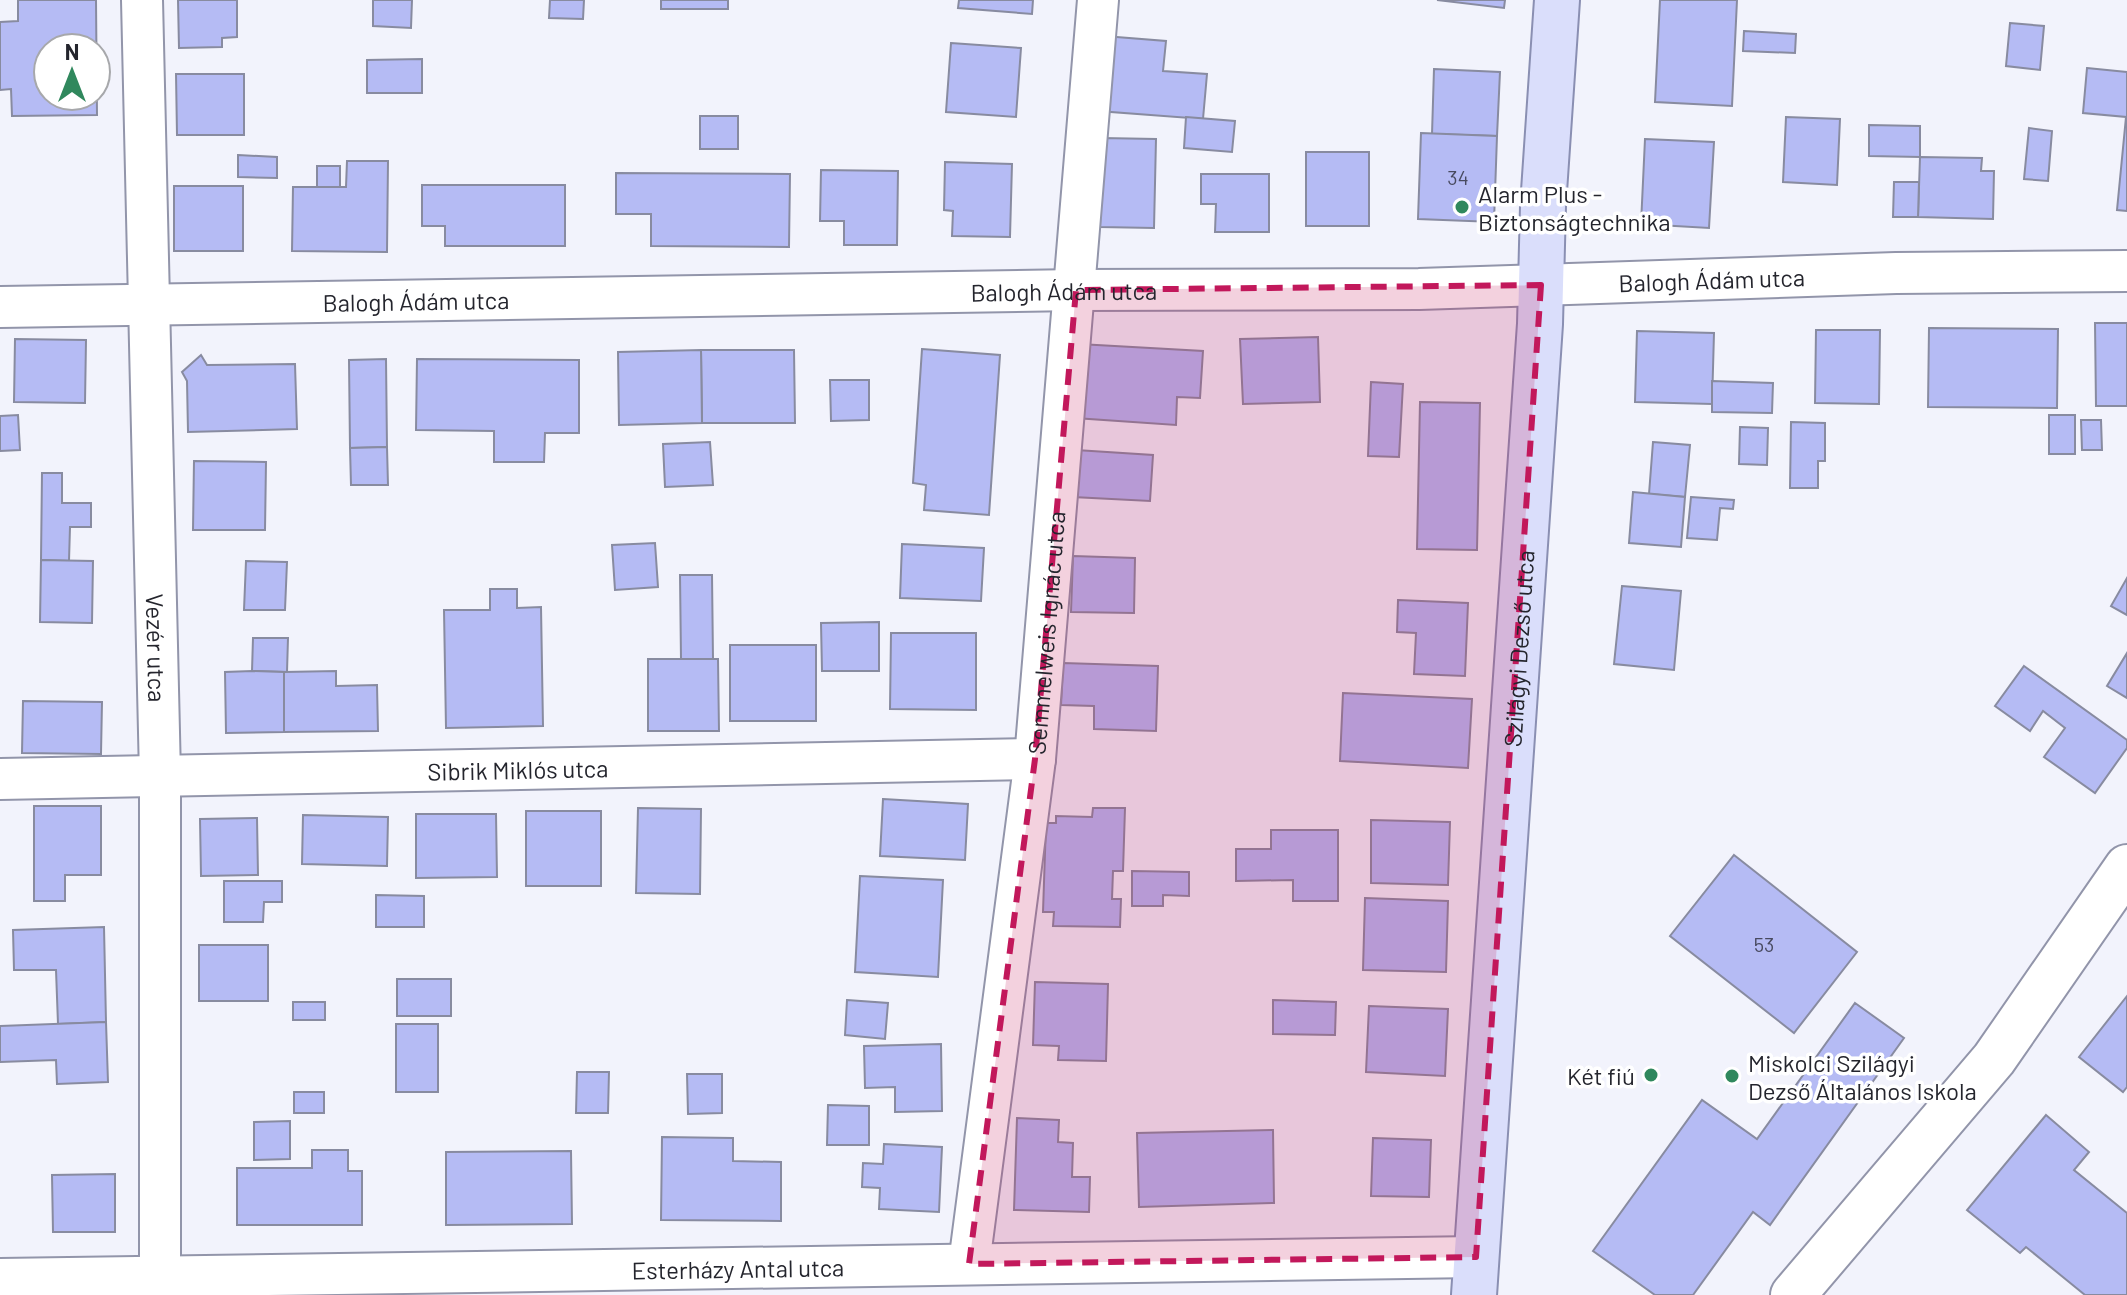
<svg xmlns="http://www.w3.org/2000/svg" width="2127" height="1295" font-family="Barlow,sans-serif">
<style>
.building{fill:#b5bbf4;stroke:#888ba0;stroke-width:2;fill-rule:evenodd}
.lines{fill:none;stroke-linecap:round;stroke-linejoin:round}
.street-casing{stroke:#9295aa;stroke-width:44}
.secondary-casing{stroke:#9295aa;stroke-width:48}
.primary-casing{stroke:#8a8fb2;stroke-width:48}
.street{stroke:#fff;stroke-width:40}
.secondary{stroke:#fff;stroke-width:44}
.primary{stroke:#dadefb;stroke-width:44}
.marked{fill:#c2185b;fill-opacity:0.2;stroke:#c2185b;stroke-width:6;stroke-dasharray:16 10;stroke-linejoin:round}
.poi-dot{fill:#30885d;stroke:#fff;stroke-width:3}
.labels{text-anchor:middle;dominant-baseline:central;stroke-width:7;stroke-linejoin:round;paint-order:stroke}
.number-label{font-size:20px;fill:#484a5f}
.poi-label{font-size:24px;fill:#24252d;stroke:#fff;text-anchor:start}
.street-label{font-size:24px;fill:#24252d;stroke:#fff}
</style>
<rect width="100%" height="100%" fill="#f2f3fc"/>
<!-- building -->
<g class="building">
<path d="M18,0H96L97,115L12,116L11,89L0,90V22L18,21ZM48,48H96V96H48Z"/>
<polygon points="178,0 237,0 237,37 222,38 222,47 179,48"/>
<polygon points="373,0 412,0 411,28 373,26"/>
<polygon points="550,0 584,0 583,19 549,18"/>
<rect x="661" y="0" width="67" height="9"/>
<polygon points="959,0 1033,0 1032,14 958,8"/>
<polygon points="1437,0 1505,0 1504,8"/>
<polygon points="1660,0 1737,0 1732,106 1655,102"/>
<polygon points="2010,23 2044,26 2040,70 2006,66"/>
<polygon points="1744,31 1796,34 1795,53 1743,51"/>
<polygon points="1104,36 1166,41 1163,71 1207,74 1203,119 1098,111"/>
<polygon points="951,43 1021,48 1016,117 946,112"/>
<polygon points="422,59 422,93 367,93 367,60"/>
<polygon points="2087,68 2127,72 2127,211 2117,210 2126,117 2083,113"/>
<polygon points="1434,69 1500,72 1497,136 1432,134"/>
<polygon points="176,74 244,74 244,135 177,135"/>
<rect x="700" y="116" width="38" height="33"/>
<polygon points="1186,117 1235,121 1232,152 1184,148"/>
<polygon points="1786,117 1840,119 1837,185 1783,182"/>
<polygon points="1869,125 1920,126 1920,157 1869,156"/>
<polygon points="2029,128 2052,131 2048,181 2024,179"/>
<polygon points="1421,133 1497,136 1494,222 1418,219"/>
<polygon points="1102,138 1156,139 1154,228 1100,227"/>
<polygon points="1645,139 1714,142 1709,228 1641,224"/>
<rect x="1306" y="152" width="63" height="74"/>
<polygon points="238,155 277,157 277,178 238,177"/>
<polygon points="1920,157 1982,158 1981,171 1994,171 1993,219 1918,217"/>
<polygon points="347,161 388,161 387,252 292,251 293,187 346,187"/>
<polygon points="945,162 1012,164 1010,237 952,236 953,211 944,210"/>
<rect x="317" y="166" width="23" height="21"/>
<polygon points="821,170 898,171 897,245 844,245 844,221 820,221"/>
<polygon points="616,173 790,174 789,247 651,246 651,214 616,214"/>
<polygon points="1201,174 1269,174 1269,232 1215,232 1216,204 1201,204"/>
<polygon points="1894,182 1919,182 1918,217 1893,217"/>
<polygon points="422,185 565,185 565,246 445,246 445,226 422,226"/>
<rect x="174" y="186" width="69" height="65"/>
<polygon points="2095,323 2127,323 2127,406 2096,406"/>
<polygon points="1929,328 2058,329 2057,408 1928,407"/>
<polygon points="1816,330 1880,330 1879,404 1815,403"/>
<polygon points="1637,331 1714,333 1712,404 1635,402"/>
<polygon points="1318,337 1320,402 1243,404 1240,339"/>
<polygon points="15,339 86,340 85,403 14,402"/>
<polygon points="1079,344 1203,351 1200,398 1177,397 1176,425 1075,418"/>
<polygon points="922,349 1000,355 989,515 924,510 926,485 913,483"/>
<polygon points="701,350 794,350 795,423 702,423"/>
<polygon points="701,350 702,423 619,425 618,352"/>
<polygon points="201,355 207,365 295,364 297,429 188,432 187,381 182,372"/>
<polygon points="386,359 387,447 350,448 349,360"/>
<polygon points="417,359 579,360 579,433 545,433 544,462 494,462 494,431 416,430"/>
<polygon points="830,380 869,380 869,420 831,421"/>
<polygon points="1712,381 1773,383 1772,413 1712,412"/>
<polygon points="1371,382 1403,384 1399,457 1368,456"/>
<polygon points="1420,402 1480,403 1477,550 1417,549"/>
<polygon points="18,415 20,450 0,451 0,416"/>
<rect x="2049" y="415" width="26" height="39"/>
<polygon points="2081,420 2101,420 2102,450 2082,450"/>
<polygon points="1791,422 1825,423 1825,461 1818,461 1818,488 1790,488"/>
<polygon points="1740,427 1768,428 1767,465 1739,464"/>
<polygon points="710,442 713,485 665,487 663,444"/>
<polygon points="1653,442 1690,445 1685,497 1649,494"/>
<polygon points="387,447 388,485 351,485 350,448"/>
<polygon points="1076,450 1153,455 1150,501 1073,497"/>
<polygon points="194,461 266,462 265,530 193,530"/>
<polygon points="42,473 62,473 62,503 91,503 91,527 70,527 69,561 41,560"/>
<polygon points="1633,492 1685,497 1681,547 1629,543"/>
<polygon points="1691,497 1734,500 1733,509 1720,508 1717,540 1687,538"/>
<polygon points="655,543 658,587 615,590 612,545"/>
<polygon points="902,544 984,548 981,601 900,598"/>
<polygon points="1073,556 1135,558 1134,613 1071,612"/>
<polygon points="41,560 93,561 92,623 40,622"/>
<polygon points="246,561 287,562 285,610 244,610"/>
<polygon points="680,575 712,575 713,659 681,659"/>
<polygon points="2127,578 2127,615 2111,606"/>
<polygon points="1622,586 1681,591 1674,670 1614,664"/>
<polygon points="490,589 517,589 517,608 541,607 543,726 446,728 444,610 490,610"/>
<polygon points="1398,600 1468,603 1465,676 1414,674 1416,633 1397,632"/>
<polygon points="879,622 879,671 822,671 821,623"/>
<polygon points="891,633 976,633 976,710 890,709"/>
<polygon points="253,638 288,638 287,672 252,671"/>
<rect x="730" y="645" width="86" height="76"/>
<polygon points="2127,653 2127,698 2107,686"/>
<polygon points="648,659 718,659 719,731 648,731"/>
<polygon points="1063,663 1158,666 1156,731 1094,729 1094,706 1061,705"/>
<polygon points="2024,666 2127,740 2127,748 2095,793 2044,757 2065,728 2043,711 2030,731 1995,706"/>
<polygon points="252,671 284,672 284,732 226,733 225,672"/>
<polygon points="336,671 336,686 377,685 378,731 284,732 284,672"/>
<polygon points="1343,693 1472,699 1468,768 1340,761"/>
<polygon points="23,701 102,702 101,754 22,753"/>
<polygon points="883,799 968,804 965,860 880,856"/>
<polygon points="34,806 101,806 101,875 65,875 65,901 34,901"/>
<polygon points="638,808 701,809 700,894 636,893"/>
<polygon points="1093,808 1125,808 1123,871 1113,871 1112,899 1121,899 1120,927 1053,926 1054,912 1043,912 1046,823 1056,823 1056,816 1092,817"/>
<rect x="526" y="811" width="75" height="75"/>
<polygon points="416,814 496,814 497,877 416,878"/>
<polygon points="303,815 388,817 387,866 302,864"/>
<polygon points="257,818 258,875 201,876 200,819"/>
<polygon points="1371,820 1450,822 1448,885 1371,883"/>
<polygon points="1271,830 1338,830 1338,901 1293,901 1293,880 1236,881 1236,849 1271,849"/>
<polygon points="1734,855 1857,952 1794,1033 1670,936"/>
<polygon points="1132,871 1189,872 1189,896 1163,895 1163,906 1132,906"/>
<polygon points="860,876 943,880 938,977 855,972"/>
<polygon points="224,881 282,881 282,902 264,902 263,922 224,922"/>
<polygon points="376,895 424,896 424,927 376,927"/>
<polygon points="1365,898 1448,901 1446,972 1363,970"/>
<polygon points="104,927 106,1022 58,1024 56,970 14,970 13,930"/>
<rect x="199" y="945" width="69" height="56"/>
<rect x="397" y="979" width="54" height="37"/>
<polygon points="1035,982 1108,984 1106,1061 1058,1060 1059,1046 1033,1045"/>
<polygon points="2127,996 2127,1087 2123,1092 2079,1057"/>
<polygon points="847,1000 888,1003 885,1039 845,1035"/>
<polygon points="1273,1000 1336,1002 1335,1035 1273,1034"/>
<rect x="293" y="1002" width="32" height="18"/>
<polygon points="1855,1003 1904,1038 1770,1225 1753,1212 1693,1295 1655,1295 1593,1251 1702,1100 1757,1139"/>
<polygon points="1369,1006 1448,1009 1445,1076 1366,1072"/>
<polygon points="106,1022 108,1082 57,1084 56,1060 0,1062 0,1026"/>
<rect x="396" y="1024" width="42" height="68"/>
<polygon points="941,1044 942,1111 895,1112 895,1087 865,1088 864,1046"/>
<polygon points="577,1072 609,1072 608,1113 576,1113"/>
<polygon points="687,1074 722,1074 722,1113 688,1114"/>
<rect x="294" y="1092" width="30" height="21"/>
<polygon points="828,1105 869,1106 869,1145 827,1145"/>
<polygon points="2046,1115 2089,1152 2074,1170 2127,1213 2127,1295 2085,1295 2026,1247 2020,1253 1967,1210"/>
<polygon points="1017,1118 1059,1120 1058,1142 1073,1143 1072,1177 1090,1177 1089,1212 1014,1210"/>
<polygon points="290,1121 290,1159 254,1160 254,1122"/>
<polygon points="1273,1130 1274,1203 1139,1207 1137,1133"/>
<polygon points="662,1137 733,1138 733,1161 781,1162 781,1221 661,1220"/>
<polygon points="1373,1138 1431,1140 1429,1197 1371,1196"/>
<polygon points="884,1144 942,1147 939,1212 879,1209 880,1188 862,1187 863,1163 883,1164"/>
<polygon points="312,1150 348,1150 348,1171 362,1171 362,1225 237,1225 237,1168 312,1168"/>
<polygon points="571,1151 572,1224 446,1225 446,1152"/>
<polygon points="115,1174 115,1232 53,1232 52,1175"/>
</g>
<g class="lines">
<defs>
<g id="street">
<path id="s1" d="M142,0L160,775V1295"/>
<path id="s2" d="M0,307L1076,290L1419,289L1896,273L2127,271"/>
<path id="s3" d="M0,779L1035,759"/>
<path id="s4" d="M969,1264L1035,759L1098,0"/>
<path id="s5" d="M0,1279L1476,1257"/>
</g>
<polyline id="secondary" points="1793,1295 1994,1059 2127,867"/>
<g id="primary">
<path id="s6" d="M1474,1295L1540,324L1543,206L1557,0"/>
</g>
</defs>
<!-- street casing -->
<use href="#street" class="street-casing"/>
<!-- secondary casing -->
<use href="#secondary" class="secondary-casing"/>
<!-- primary casing -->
<use href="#primary" class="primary-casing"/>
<!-- street -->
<use href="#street" class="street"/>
<!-- secondary -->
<use href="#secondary" class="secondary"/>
<!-- primary -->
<use href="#primary" class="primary"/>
</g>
<!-- marked area -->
<path class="marked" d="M1541,285L1476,1257L969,1264L1035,759L1076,290Z"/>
<!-- markers -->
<g class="poi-dot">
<circle cx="1462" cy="207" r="8"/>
<circle cx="1651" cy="1075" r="8"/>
<circle cx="1732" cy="1076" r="8"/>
</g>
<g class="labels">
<!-- number labels -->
<g class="number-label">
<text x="1458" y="177">34</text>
<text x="1764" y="944">53</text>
</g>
<!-- poi labels -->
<g class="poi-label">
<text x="1478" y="193">Alarm Plus -<tspan x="1478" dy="28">Biztonságtechnika</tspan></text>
<text x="1748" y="1062">Miskolci Szilágyi<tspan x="1748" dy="28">Dezső Általános Iskola</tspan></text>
<text x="1635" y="1075" text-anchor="end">Két fiú</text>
</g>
<!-- street labels -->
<g class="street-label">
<text stroke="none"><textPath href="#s2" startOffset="1712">Balogh Ádám utca</textPath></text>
<text stroke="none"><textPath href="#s2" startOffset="1064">Balogh Ádám utca</textPath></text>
<text stroke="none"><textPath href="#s2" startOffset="416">Balogh Ádám utca</textPath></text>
<text stroke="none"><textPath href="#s4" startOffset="636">Semmelweis Ignác utca</textPath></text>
<text stroke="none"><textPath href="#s1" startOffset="648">Vezér utca</textPath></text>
<text stroke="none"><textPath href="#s6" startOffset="648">Szilágyi Dezső utca</textPath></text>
<text stroke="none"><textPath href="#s3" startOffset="518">Sibrik Miklós utca</textPath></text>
<text stroke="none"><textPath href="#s5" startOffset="738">Esterházy Antal utca</textPath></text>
</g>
</g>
<!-- north arrow -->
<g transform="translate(72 72)"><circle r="38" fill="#ffffff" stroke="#a7a8ab" stroke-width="2"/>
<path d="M0-6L14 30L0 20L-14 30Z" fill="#30885d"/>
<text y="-12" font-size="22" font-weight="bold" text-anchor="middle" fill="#24252d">N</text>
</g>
</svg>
